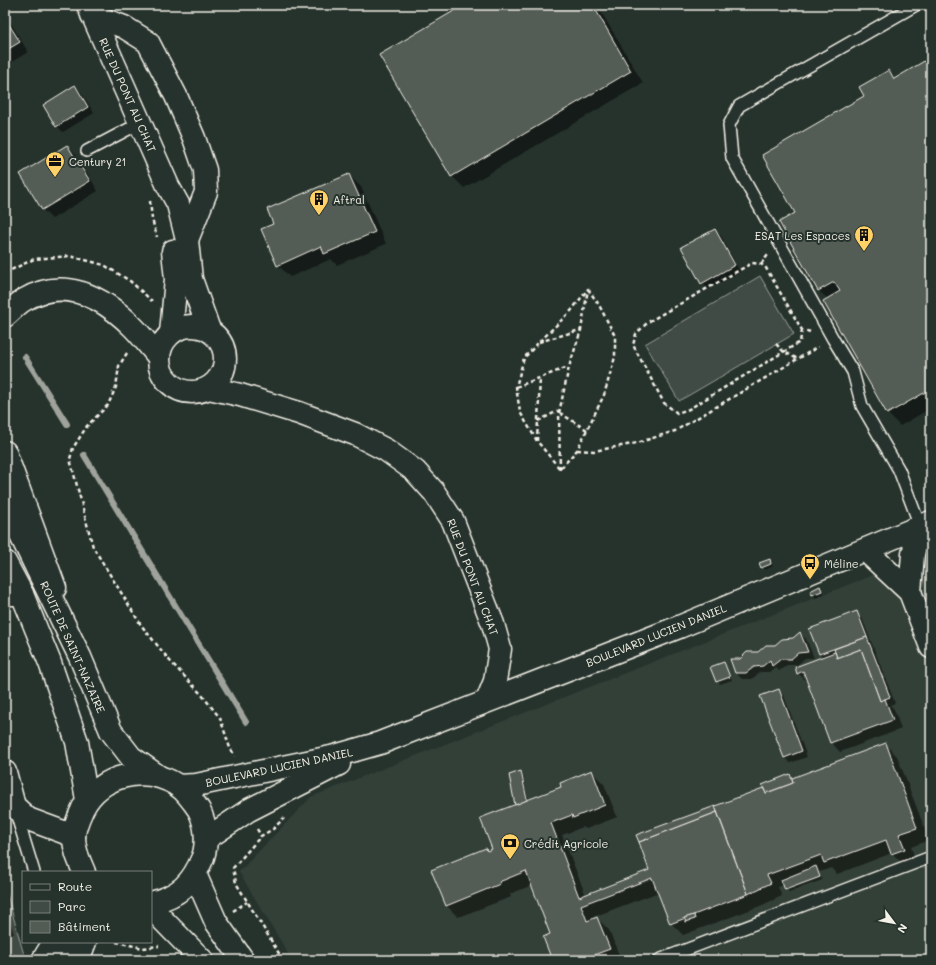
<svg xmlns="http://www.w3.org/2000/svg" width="936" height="965" font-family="Mali,sans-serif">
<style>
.built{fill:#333f39}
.green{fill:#414b45;stroke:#9a9e96}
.shadow{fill:#0007;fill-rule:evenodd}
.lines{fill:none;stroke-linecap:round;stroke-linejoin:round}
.stream{stroke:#9fa39b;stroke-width:6}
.building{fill:#525c55;stroke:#f4f1e8}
.service-casing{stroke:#f4f1e8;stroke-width:14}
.minor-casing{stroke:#f4f1e8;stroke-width:25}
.tertiary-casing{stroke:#f4f1e8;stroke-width:25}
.secondary-casing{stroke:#f4f1e8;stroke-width:25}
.primary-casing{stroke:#f4f1e8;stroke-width:25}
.path{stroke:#f4f1e8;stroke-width:2.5;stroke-dasharray:4 3;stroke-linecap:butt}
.service{stroke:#26332d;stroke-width:11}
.minor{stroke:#26332d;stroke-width:22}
.tertiary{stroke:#26332d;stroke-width:22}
.secondary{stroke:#26332d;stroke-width:22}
.primary{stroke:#26332d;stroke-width:22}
.labels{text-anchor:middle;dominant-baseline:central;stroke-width:4;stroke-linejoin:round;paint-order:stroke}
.street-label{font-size:11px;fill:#f4f1e8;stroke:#26332d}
.poi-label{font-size:11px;fill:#f4f1e8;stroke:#26332d;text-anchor:start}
</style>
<rect width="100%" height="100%" fill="#26332d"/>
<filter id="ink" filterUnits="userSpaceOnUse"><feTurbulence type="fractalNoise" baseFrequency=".025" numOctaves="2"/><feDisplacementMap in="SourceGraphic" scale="8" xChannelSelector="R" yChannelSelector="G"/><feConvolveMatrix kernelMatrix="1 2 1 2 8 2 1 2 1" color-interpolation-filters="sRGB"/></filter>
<g filter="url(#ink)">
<!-- built -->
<polygon class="built" points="931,552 931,960 292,960 239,872 311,797"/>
<!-- green -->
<g class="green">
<polygon points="760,276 794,334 679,401 645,344"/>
<polygon points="5,887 24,955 19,960 5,960"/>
</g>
<!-- shadow -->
<g class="shadow">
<polygon points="466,5 597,5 643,83 464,188 452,176"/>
<polygon points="5,16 9,20 28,52 5,66"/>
<polygon points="925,61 931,67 931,408 900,426 888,414 824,301 828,299 819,291 780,222 797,213 865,96 889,72 896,79"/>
<polygon points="75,86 81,92 94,113 63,132 57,126"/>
<polygon points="67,146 76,155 98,191 52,219 43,210 21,174"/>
<polygon points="349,175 361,187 386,244 337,265 331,259 290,277 278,265 275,224"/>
<polygon points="715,230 721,236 740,272 708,289 702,283"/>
<polygon points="769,560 773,566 765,570 762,567"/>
<polygon points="820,588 824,594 816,598 811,591"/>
<polygon points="856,612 862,618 895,703 890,705 894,709 901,729 840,752 831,742 807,682 798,673 824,658 820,654 810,630"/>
<polygon points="800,633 806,639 814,658 805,658 797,665 787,665 779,671 775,667 769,672 760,672 752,679 742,679 736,673 740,660 793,639"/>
<polygon points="723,663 726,666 732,680 720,684 717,681"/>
<polygon points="778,690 784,696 807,757 790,763 784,757"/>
<path d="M885,744L897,756L929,840L911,847L916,861L904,865L892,853L837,874L831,868L819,872L822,880L789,892L784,885L778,887L782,896L760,906L683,935L671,923L659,892L593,917V919L597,918L609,930L621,960H553L551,935L532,885L510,894L511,897L458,917L446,905L485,849L488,852L494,850L516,805L520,772L523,774L528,800L562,787L591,771L604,784L617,817L586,829L583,827L562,835L586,896L651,871L637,835L765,788L790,776L793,779ZM685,917V919L674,923L673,922Z"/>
<polygon points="5,905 14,934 5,936"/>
</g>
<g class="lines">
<!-- stream -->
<g class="stream">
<polyline points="25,357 67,424"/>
<polyline points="84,455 246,722"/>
</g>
</g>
<!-- building -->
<g class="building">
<polygon points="464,5 593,5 631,71 451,177 379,55"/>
<polygon points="5,18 20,42 5,51"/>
<polygon points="926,60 931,70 931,389 887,414 823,301 840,291 834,282 818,291 779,222 795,213 762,155 864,96 859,87 889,70 894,79"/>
<polygon points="75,85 88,107 56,127 43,105"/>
<polygon points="67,145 90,181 42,210 20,174"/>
<polygon points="349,174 375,232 324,254 321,246 277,266 261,229 273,224 267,209"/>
<polygon points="715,229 735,265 701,284 681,247"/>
<polygon points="770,559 771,564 761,568 759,563"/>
<polygon points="820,586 822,591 812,595 810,591"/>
<polygon points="857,611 867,637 819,654 809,629"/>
<polygon points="800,632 808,652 798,653 791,659 781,659 772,666 770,660 763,666 754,667 746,673 735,673 730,659 740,659 747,652 758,652 766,645 775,645 782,639 793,638"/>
<polygon points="867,637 890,697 880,701 861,649 837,658 834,649"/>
<polygon points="861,649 880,701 885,699 893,720 830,743 803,671 797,674 795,667 835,652 837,658"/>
<polygon points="724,662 730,677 716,682 710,667"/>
<polygon points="779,689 802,751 784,758 760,696"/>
<polygon points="886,743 917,828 899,834 905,849 891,854 886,840 824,863 821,855 767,875 771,883 748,894 715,806 763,788 766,793 793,783 792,778"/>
<polygon points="592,770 605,805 573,818 572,815 551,823 579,897 649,870 639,842 717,812 748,894 670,924 652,878 581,905 587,921 597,917 610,949 580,960 552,960 543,937 550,934 526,871 499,882 500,884 446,906 431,870 486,848 487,851 492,849 480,818 561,787 560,783"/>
<polygon points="521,771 527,800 515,805 509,775"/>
<polygon points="790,774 793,783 766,793 762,785"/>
<polygon points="715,806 717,812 639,842 636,835"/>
<polygon points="816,866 820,877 785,890 781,880"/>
<polygon points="694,915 695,919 686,922 684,918"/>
</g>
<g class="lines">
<defs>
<g id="service">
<polyline points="916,5 739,106 729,125 732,158 833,339 853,372 862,406 899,470 920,526"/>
<polyline points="87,151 140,123"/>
<polyline points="16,813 34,872"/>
<polyline points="659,960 931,857"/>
</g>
<g id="minor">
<polyline points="88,5 168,186 178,204 187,240 191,279 209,330"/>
<polyline points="92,15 124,27 148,42 176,96 194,138 205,170 206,192 187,240"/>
<path d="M5,316C11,311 17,304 24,300C64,276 103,297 133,327C142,336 150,347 159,357"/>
<circle cx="192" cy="359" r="33"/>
<polyline points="171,333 176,279 173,251"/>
<polyline points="209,388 240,395 299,413 355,434 386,450 415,471 434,492 453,521 493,624 500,649 495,681 487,701"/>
<polyline points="5,452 55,588"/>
<polyline points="865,550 910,592 931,647"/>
<polyline points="910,592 913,554 920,526"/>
<polyline points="5,594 22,594"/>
<polyline points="5,772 14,806 28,819 74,836"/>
<polyline points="62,960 66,942"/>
</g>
<g id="tertiary">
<polyline points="43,960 54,942"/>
<polyline points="78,960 85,942"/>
</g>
<g id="secondary">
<polyline points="178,786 196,785 331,757 380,743 679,627 931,522"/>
<polyline points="206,839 249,810 339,764"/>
</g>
<g id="primary">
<polyline points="5,503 80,657 111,731 131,757 158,776"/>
<polyline points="5,562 22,594 50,663 77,742 87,800"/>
<path d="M84,872C79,860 74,850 74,837C74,827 79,817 83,808C101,774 145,765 177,785C186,791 193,801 199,810C206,824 208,842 203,857C192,884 179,896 151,903"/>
<polyline points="195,874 216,922 243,960"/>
<polyline points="151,908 202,960"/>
</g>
</defs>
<!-- service casing -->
<use href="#service" class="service-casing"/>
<!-- minor casing -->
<use href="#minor" class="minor-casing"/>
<!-- tertiary casing -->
<use href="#tertiary" class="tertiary-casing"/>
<!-- secondary casing -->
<use href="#secondary" class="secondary-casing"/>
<!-- primary casing -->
<use href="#primary" class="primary-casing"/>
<!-- path -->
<g class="path">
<polyline points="150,201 152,219 157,237"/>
<polyline points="761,264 768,255"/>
<polyline points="5,273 34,259 70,256 104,265 130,281 152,301"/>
<polygon points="588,289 599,305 615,336 615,357 604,395 577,450 560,469 537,441 520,412 516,387 524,358 538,343 571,311"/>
<polyline points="802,330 800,342 689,409 677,413 664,403 633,345 636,334 648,322 752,263 761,264 766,268 802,330 811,332"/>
<polyline points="539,342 580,330"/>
<polyline points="776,344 784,352 798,359"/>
<polyline points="127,353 119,366 116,387 108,405 87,426 73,448 70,459 93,547 141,625 170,661 202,695 220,718 230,748 235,756"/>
<polyline points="516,387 568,367"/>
<polyline points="560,413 587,430"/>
<polyline points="538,421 560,410"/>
<polyline points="537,441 540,378"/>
<polyline points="577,450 594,451 637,443 675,431 818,347"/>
<polyline points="560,469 559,413 569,367 581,330 588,289"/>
<polyline points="257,829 261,836"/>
<polyline points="233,911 247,902"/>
<polyline points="116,942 143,948 159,946"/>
<polyline points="283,960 236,883 233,868 261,836 273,829 284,818"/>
</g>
<!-- service -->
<use href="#service" class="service"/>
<!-- minor -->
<use href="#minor" class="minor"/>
<!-- tertiary -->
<use href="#tertiary" class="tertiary"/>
<!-- secondary -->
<use href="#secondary" class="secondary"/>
<!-- primary -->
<use href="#primary" class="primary"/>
</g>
</g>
<!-- icons -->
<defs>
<symbol id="office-pin" viewBox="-11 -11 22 30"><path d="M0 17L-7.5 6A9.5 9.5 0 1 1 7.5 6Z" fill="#ffd166" stroke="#26332d"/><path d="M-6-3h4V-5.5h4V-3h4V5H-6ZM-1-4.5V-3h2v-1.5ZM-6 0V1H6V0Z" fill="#111"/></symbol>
<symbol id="building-pin" viewBox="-11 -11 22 30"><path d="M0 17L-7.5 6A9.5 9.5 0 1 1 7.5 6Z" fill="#ffd166" stroke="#26332d"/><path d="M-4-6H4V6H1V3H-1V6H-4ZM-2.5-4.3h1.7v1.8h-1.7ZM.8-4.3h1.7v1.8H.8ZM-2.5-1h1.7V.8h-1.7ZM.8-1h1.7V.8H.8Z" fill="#111"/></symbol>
<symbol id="bus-pin" viewBox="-11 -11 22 30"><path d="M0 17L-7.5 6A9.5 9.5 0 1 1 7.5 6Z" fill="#ffd166" stroke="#26332d"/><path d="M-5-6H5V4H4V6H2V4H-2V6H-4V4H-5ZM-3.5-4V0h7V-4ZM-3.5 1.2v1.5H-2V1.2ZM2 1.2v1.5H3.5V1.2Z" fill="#111"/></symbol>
<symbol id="bank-pin" viewBox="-11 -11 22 30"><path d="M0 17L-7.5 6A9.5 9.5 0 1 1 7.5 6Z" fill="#ffd166" stroke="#26332d"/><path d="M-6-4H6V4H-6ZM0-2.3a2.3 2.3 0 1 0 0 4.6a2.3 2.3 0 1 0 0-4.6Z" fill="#111"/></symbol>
</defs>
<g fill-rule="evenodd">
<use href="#office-pin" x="44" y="150" width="22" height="30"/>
<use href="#building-pin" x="308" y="188" width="22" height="30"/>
<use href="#building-pin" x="853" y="224" width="22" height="30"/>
<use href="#bus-pin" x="799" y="552" width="22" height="30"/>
<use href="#bank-pin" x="499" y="832" width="22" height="30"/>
</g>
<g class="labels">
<!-- street labels -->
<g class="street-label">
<text transform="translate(128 95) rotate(66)">RUE DU PONT AU CHAT</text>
<text transform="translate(473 577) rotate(69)">RUE DU PONT AU CHAT</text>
<text transform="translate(656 635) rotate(-22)">BOULEVARD LUCIEN DANIEL</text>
<text transform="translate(73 647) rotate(66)">ROUTE DE SAINT-NAZAIRE</text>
<text transform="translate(279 767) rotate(-12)">BOULEVARD LUCIEN DANIEL</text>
</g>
<!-- poi labels -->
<g class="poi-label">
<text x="69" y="161">Century 21</text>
<text x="333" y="199">Aftral</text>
<text x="850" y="235" text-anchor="end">ESAT Les Espaces</text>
<text x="824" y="563">Méline</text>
<text x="524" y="843">Crédit Agricole</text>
</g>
</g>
<!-- margin -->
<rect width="936" height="965" fill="none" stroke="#26332d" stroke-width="20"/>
<rect x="10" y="10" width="916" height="945" fill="none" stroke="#f4f1e8" stroke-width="1.5" filter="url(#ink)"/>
<!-- legend -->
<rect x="22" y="871" width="130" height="72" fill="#26332d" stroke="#787f78"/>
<rect x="30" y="884" width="20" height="6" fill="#26332d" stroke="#787f78"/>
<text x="58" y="891" font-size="12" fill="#f4f1e8">Route</text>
<rect x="30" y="901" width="20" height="12" fill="#414b45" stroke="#787f78"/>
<text x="58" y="911" font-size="12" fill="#f4f1e8">Parc</text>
<rect x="30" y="921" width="20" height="12" fill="#525c55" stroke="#787f78"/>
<text x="58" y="931" font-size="12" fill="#f4f1e8">Bâtiment</text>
<!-- north arrow -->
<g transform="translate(894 923) rotate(122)" stroke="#26332d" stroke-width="3" paint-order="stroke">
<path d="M0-3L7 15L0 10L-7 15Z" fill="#f4f1e8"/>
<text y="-6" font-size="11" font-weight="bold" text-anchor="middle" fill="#f4f1e8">N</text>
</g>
</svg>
